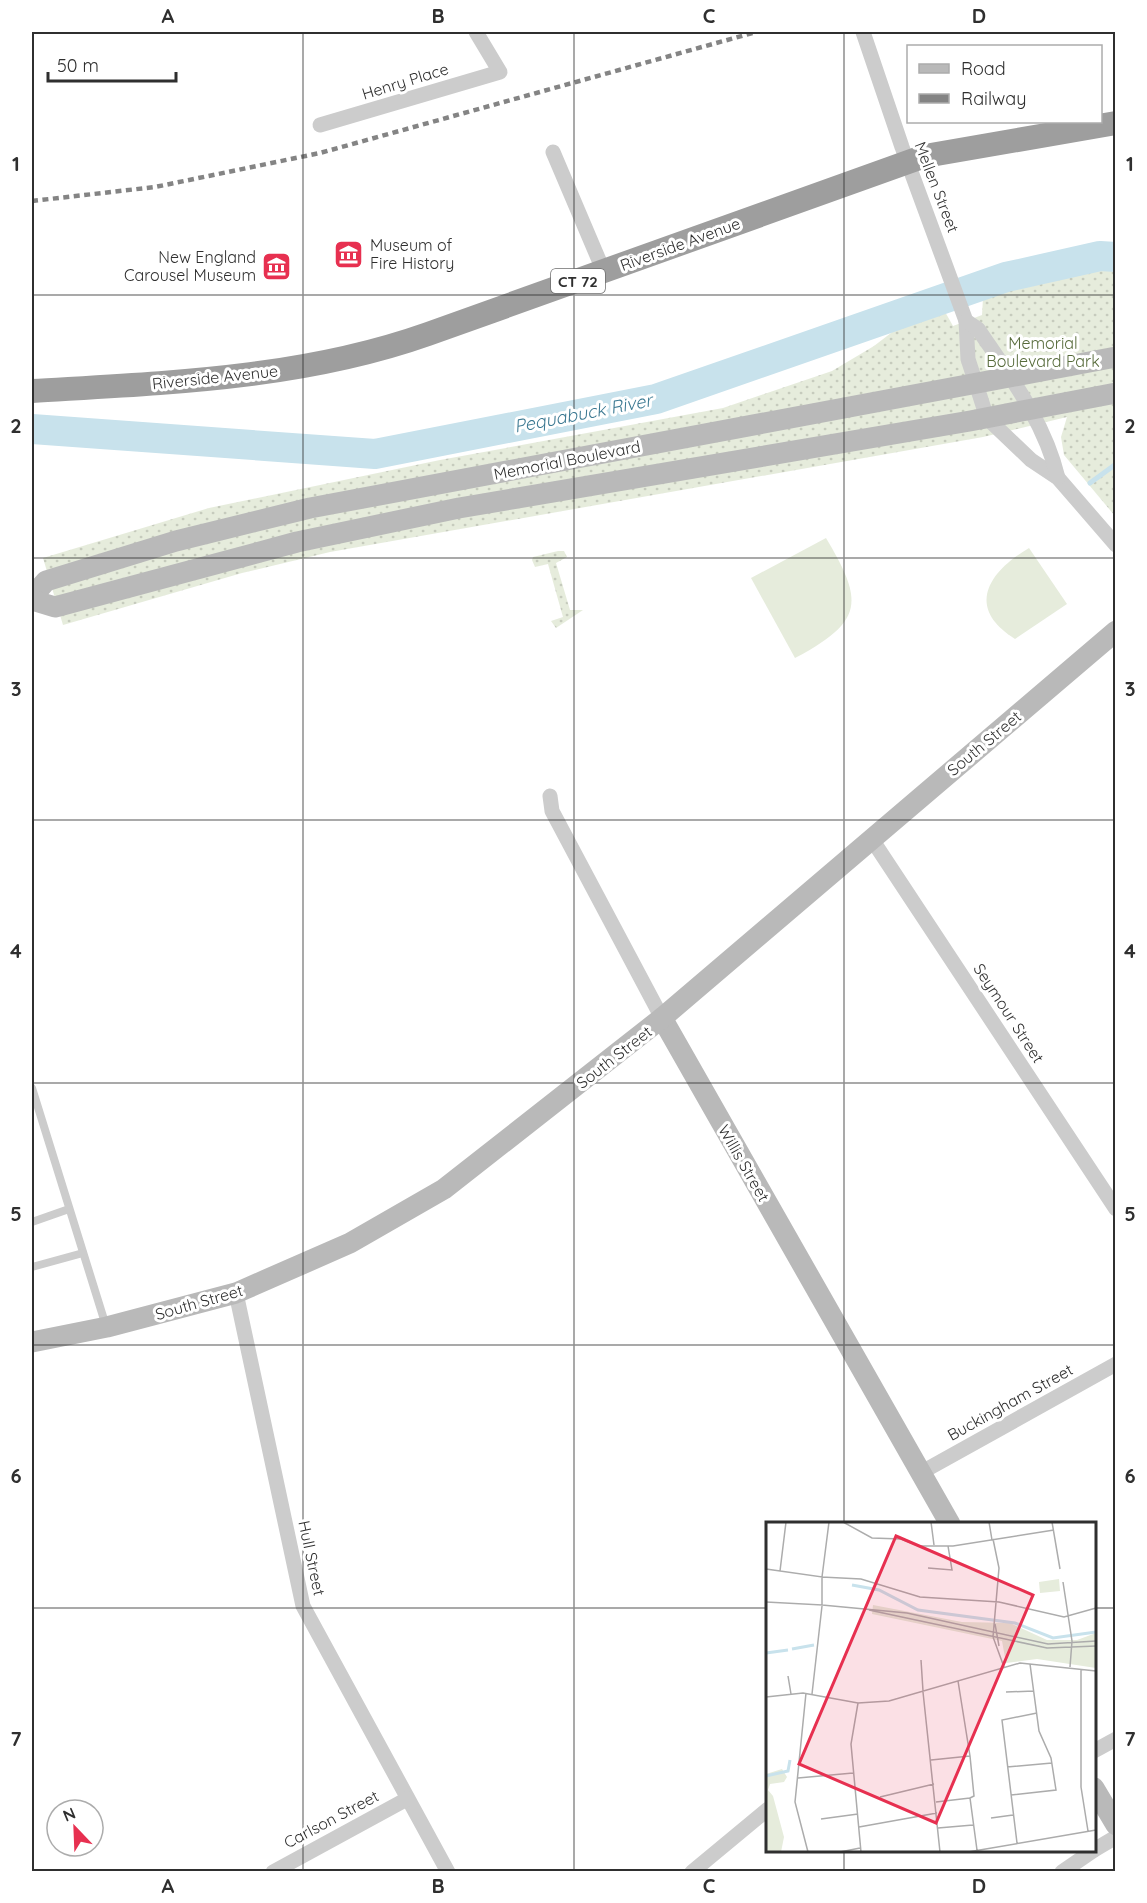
<svg xmlns="http://www.w3.org/2000/svg" width="1147" height="1903" font-family="Quicksand,sans-serif">
<style>
.grass{fill:url(#grass-dots)}
.pitch{fill:#e6ecdc}
.lines{fill:none;stroke-linecap:round;stroke-linejoin:round}
.stream{stroke:#c8e2ec;stroke-width:5}
.river{stroke:#c8e2ec;stroke-width:30}
.service{stroke:#ccc;stroke-width:8}
.minor{stroke:#ccc;stroke-width:15}
.secondary{stroke:#b9b9b9;stroke-width:21}
.trunk{stroke:#9e9e9e;stroke-width:24}
.rail{stroke:#848484;stroke-width:4.5;stroke-dasharray:6 4.5;stroke-linecap:butt}
.grid{fill:none;stroke:#2f2f2f;stroke-width:1.5;stroke-opacity:0.55}
.labels{text-anchor:middle;dominant-baseline:central;stroke-width:6;stroke-linejoin:round;paint-order:stroke}
.shield{fill:#fff;stroke:#6d6d6d;stroke-width:1.5}
.shield-label{font-size:15px;font-weight:bold;fill:#2f2f2f}
.street-label{font-size:16px;fill:#2f2f2f;stroke:#fff}
.poi-label{font-size:16px;fill:#2f2f2f;stroke:#fff;text-anchor:start}
.park-label{font-size:16px;fill:#576b3b;stroke:#fff}
.water-label{font-size:18px;font-style:italic;fill:#3c7992;stroke:#fff}
.inset-river{fill:none;stroke:#c8e2ec;stroke-width:3}
.inset-road{fill:none;stroke:#acacac;stroke-width:1.5}
.view{fill:#e73050;fill-opacity:0.15;stroke:#e73050;stroke-width:3}
.inset-edge{fill:none;stroke:#2f2f2f;stroke-width:3}
.neatline{fill:none;stroke:#2f2f2f;stroke-width:2}
.grid-label{font-size:20px;text-anchor:middle;font-weight:bold;fill:#2f2f2f}
</style>
<defs>
<pattern id="grass-dots" width="8" height="8" patternUnits="userSpaceOnUse" patternTransform="scale(1.5)"><rect width="8" height="8" fill="#e6ecdc"/><path d="M2 2h.1M6 6h.1" fill="none" stroke="#c6cbbd" stroke-width="1.8" stroke-linecap="round"/></pattern>
</defs>
<rect width="100%" height="100%" fill="#fff"/>
<!-- grass -->
<g class="grass">
<polygon points="1115,270 1115,516 1064,455 1061,437 1067,417 983,437 330,552 242,573 63,625 43,558 209,508 440,460 723,408 832,371 874,346 904,323 944,310 953,326 982,315 983,298 1072,272"/>
<polygon points="558,551 564,551 567,557 556,563 570,610 583,610 556,628 551,621 563,617 548,564 535,567 532,560 533,557"/>
</g>
<!-- pitch -->
<g class="pitch">
<path d="M826,538C864,602 864,621 795,658L751,578Z"/>
<path d="M1029,548L1067,604L1015,639C965,608 988,572 1029,548Z"/>
</g>
<g class="lines">
<!-- stream -->
<polyline class="stream" points="1090,483 1116,464"/>
<!-- river -->
<polyline class="river" points="32,429 375,454 656,399 1006,277 1100,256 1116,257"/>
<!-- service -->
<g class="service">
<polyline points="32,1088 106,1326"/>
<polyline points="32,1222 69,1209"/>
<polyline points="32,1267 83,1253"/>
</g>
<!-- minor -->
<g class="minor">
<polyline points="863,32 902,147 966,321 968,359 987,418 1031,460 1058,478 1116,545"/>
<polyline points="320,125 500,72 476,32"/>
<polyline points="553,152 604,272"/>
<path d="M966,321L978,329C1009,375 1045,422 1058,478"/>
<polyline points="550,796 552,811 662,1018"/>
<polyline points="871,838 1116,1209"/>
<polyline points="236,1293 303,1606 448,1872"/>
<polyline points="922,1472 1116,1364"/>
<polyline points="1094,1751 1116,1739"/>
<polyline points="1094,1850 1116,1837"/>
<polyline points="273,1872 407,1799"/>
<polyline points="692,1872 768,1809"/>
<polyline points="1062,1872 1094,1850"/>
</g>
<!-- secondary -->
<g class="secondary">
<polyline points="32,597 46,581 176,541 310,508 1116,357"/>
<polyline points="32,600 55,607 297,542 459,508 970,421 1116,393"/>
<polyline points="662,1018 950,1524"/>
<polyline points="32,1342 107,1327 236,1293 350,1243 444,1189 662,1018 1116,631"/>
<polyline points="1094,1788 1116,1825"/>
</g>
<!-- trunk -->
<path class="trunk" d="M32,391C165,383 301,379 428,334L925,156L1116,123"/>
<!-- rail -->
<polyline class="rail" points="32,201 155,187 320,153 756,32"/>
</g>
<!-- grid -->
<path class="grid" d="M303,32V1872M574,32V1872M844,32V1524M32,295H1116M32,558H1116M32,820H1116M32,1083H1116M32,1345H1116M32,1608H768M1094,1608H1116M844,1850V1872"/>
<!-- icons -->
<defs>
<symbol id="museum-square" viewBox="-11 -11 22 22"><rect x="-9" y="-9" width="18" height="18" rx="4" fill="#e73050" stroke="#fff"/><path d="M0-6L6-3V-2H-6V-3ZM-5-1h2V3h-2ZM-1-1h2V3h-2ZM3-1h2V3H3ZM-6 4H6V6H-6Z" fill="#fff"/></symbol>
</defs>
<g fill-rule="evenodd">
<use href="#museum-square" x="332" y="238" width="33" height="33"/>
<use href="#museum-square" x="260" y="250" width="33" height="33"/>
</g>
<g class="labels">
<!-- shield labels -->
<rect class="shield" x="551" y="269" width="54" height="24" rx="4.5"/>
<g class="shield-label">
<text x="578" y="281">CT 72</text>
</g>
<!-- street labels -->
<g class="street-label">
<text transform="translate(405 81) rotate(-17)">Henry Place</text>
<text transform="translate(937 187) rotate(69)">Mellen Street</text>
<text transform="translate(680 244) rotate(-20)">Riverside Avenue</text>
<text transform="translate(215 377) rotate(-6)">Riverside Avenue</text>
<text transform="translate(567 460) rotate(-11)">Memorial Boulevard</text>
<text transform="translate(984 743) rotate(-40)">South Street</text>
<text transform="translate(1009 1013) rotate(57)">Seymour Street</text>
<text transform="translate(614 1057) rotate(-38)">South Street</text>
<text transform="translate(744 1163) rotate(60)">Willis Street</text>
<text transform="translate(199 1302) rotate(-16)">South Street</text>
<text transform="translate(1010 1402) rotate(-29)">Buckingham Street</text>
<text transform="translate(312 1558) rotate(78)">Hull Street</text>
<text transform="translate(331 1819) rotate(-28)">Carlson Street</text>
</g>
<!-- poi labels -->
<g class="poi-label">
<text x="370" y="245">Museum of<tspan x="370" dy="18">Fire History</tspan></text>
<text x="256" y="257" text-anchor="end">New England<tspan x="256" dy="18">Carousel Museum</tspan></text>
</g>
<!-- park labels -->
<g class="park-label">
<text x="1043" y="343">Memorial<tspan x="1043" dy="18">Boulevard Park</tspan></text>
</g>
<!-- water labels -->
<g class="water-label">
<text transform="translate(583 413) rotate(-11)">Pequabuck River</text>
</g>
</g>
<!-- overview -->
<g transform="translate(766 1522)">
<rect width="330" height="330" fill="#fff"/>
<path d="M107,83L196,100L244,101L281,118H311L330,111V146L271,137L240,141L236,119L106,92Z" fill="#e6ecdc"/>
<path d="M293,57L294,69L274,71L273,60ZM16,247L21,255L18,260L4,262L2,268L7,274L18,315L15,330H0V252Z" fill="#e6ecdc"/>
<path class="inset-river" d="M86,63L113,68L152,88L249,101L287,116L330,110M26,127L48,123M0,131L22,128M0,254L22,249L24,238"/>
<path class="inset-road" d="M77,0L106,16L135,17L153,24H187L288,8M165,0L168,23M223,0L226,18M286,0L294,47M227,17L233,46L227,115L238,145M162,46L186,48L182,24M0,47L56,55L63,0M14,49L20,0M297,60L306,119L304,145M0,80L56,83V55L95,57L154,75L233,80L298,95L330,86M56,83L141,91L282,122L330,119M103,88L281,126L330,124M229,102L233,124M155,138L157,169M315,147V265L322,309M22,154L25,172M192,159L204,234L208,274L204,276L211,328M157,170L174,330M240,170L268,169M40,171L29,280L42,330M46,172L56,84M0,175L37,171L92,181L123,179L254,141L330,149M92,181L85,222L95,330M165,238L204,234M241,245L286,241M32,256L87,251M245,273L290,268L285,236L273,209L264,142M114,275L168,262M170,280L204,276M225,296L247,293M55,297L92,292M93,305L171,291M172,306L207,303M251,321L236,198L271,191M74,330L94,326M202,330L330,308"/>
<path class="view" d="M130,14L267,73L170,301L33,242Z"/>
<rect width="330" height="330" class="inset-edge"/>
</g>
<!-- border -->
<rect width="1147" height="1903" fill="none" stroke="#ffffff" stroke-width="66"/>
<!-- legend -->
<rect x="907" y="45" width="195" height="78" fill="#ffffff" stroke="#acacac" stroke-width="1.5"/>
<rect x="919" y="64" width="30" height="9" fill="#b9b9b9" stroke="#acacac" stroke-width="1.5"/>
<text x="961" y="75" font-size="18" fill="#2f2f2f">Road</text>
<rect x="919" y="94" width="30" height="9" fill="#848484" stroke="#acacac" stroke-width="1.5"/>
<text x="961" y="105" font-size="18" fill="#2f2f2f">Railway</text>
<!-- north arrow -->
<g transform="translate(75 1828) rotate(337)"><circle r="28" fill="#ffffff" stroke="#acacac" stroke-width="1.5"/>
<path d="M0-4.5L10 22L0 15L-10 22Z" fill="#e73050"/>
<text y="-9" font-size="16" font-weight="bold" text-anchor="middle" fill="#2f2f2f">N</text>
</g>
<!-- scale -->
<path d="M48 72v9h128v-9" fill="none" stroke="#2f2f2f" stroke-width="3"/>
<text x="57" y="72" font-size="18" fill="#2f2f2f" stroke="#ffffff" stroke-width="4.5" paint-order="stroke">50 m</text>
<rect x="33" y="33" width="1081" height="1837" class="neatline"/>
<g class="grid-label">
<text x="168" y="23">A</text>
<text x="438" y="23">B</text>
<text x="709" y="23">C</text>
<text x="979" y="23">D</text>
<text x="16" y="171">1</text>
<text x="1130" y="171">1</text>
<text x="16" y="433">2</text>
<text x="1130" y="433">2</text>
<text x="16" y="696">3</text>
<text x="1130" y="696">3</text>
<text x="16" y="958">4</text>
<text x="1130" y="958">4</text>
<text x="16" y="1221">5</text>
<text x="1130" y="1221">5</text>
<text x="16" y="1483">6</text>
<text x="1130" y="1483">6</text>
<text x="16" y="1746">7</text>
<text x="1130" y="1746">7</text>
<text x="168" y="1893">A</text>
<text x="438" y="1893">B</text>
<text x="709" y="1893">C</text>
<text x="979" y="1893">D</text>
</g>
</svg>
